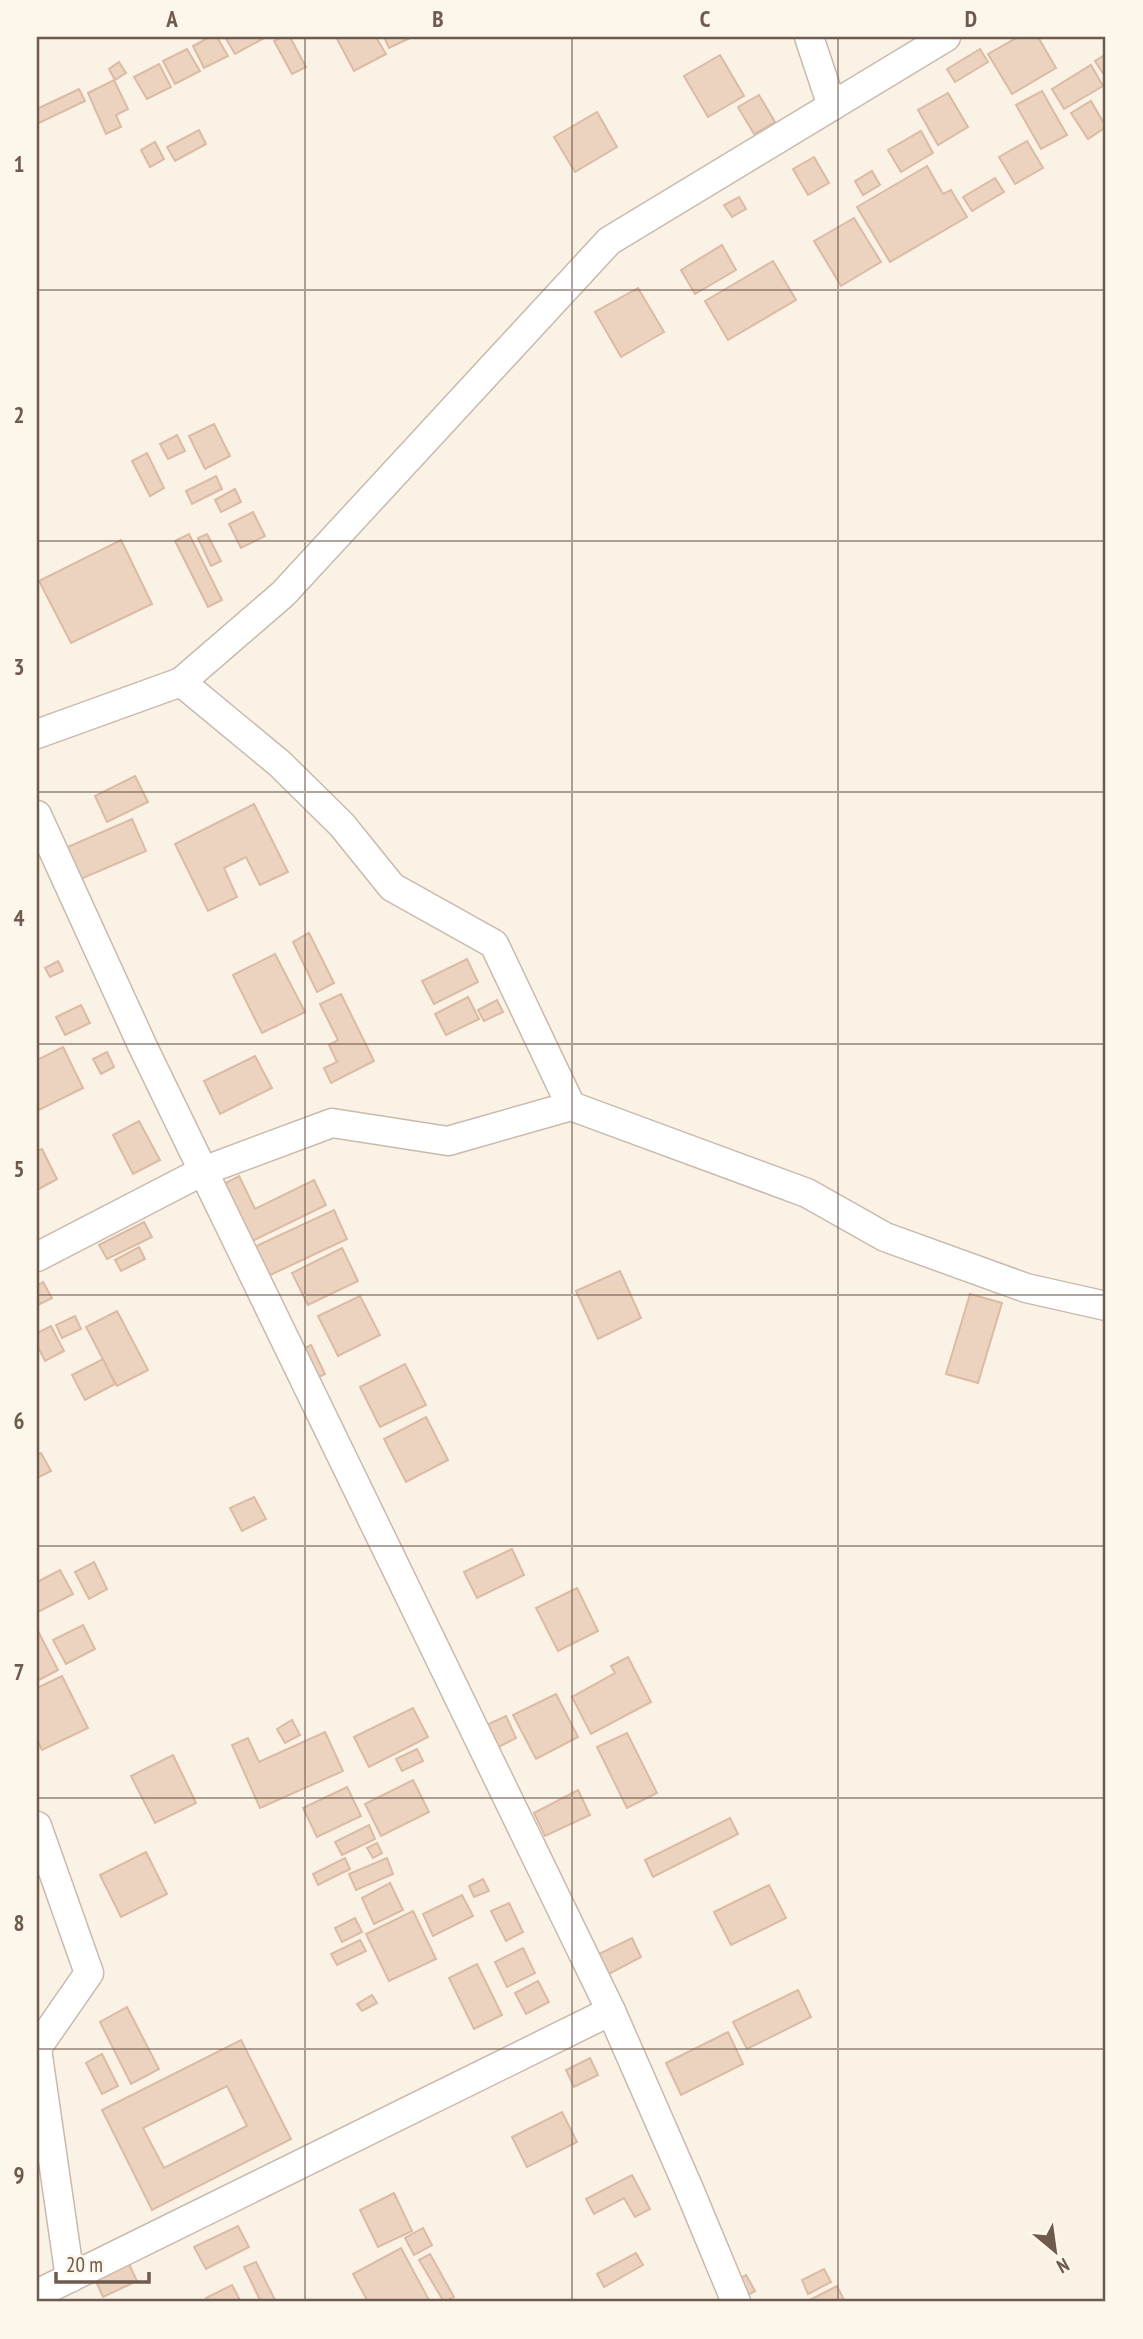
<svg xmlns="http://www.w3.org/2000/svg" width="1143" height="2339" font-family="'PT Sans Narrow',sans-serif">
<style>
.building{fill:#ecd3c0;stroke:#dcbaa3;stroke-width:2;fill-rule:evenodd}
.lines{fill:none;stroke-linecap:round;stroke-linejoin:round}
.minor-casing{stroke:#c9baad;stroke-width:31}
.minor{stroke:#fff;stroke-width:28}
.grid{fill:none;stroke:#6f5a4e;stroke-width:2;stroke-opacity:0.55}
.neatline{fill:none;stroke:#6f5a4e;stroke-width:2.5}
.grid-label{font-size:23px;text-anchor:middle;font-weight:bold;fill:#6f5a4e}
</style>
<rect width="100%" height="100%" fill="#f9f2e5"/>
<!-- building -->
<g class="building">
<polygon points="210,37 217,37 228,56 204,68 193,46"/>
<polygon points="225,37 266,37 235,54"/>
<polygon points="282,37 290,37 306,67 292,74 274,41"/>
<polygon points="336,37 376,37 386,54 354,71"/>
<polygon points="384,37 412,37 389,48"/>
<polygon points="1018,37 1038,37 1056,68 1012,94 988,54"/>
<polygon points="187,49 200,71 175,84 163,61"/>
<polygon points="980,49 988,62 955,82 947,69"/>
<polygon points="1106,54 1106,78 1095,61"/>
<polygon points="720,55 744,96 708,117 684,76"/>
<polygon points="119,62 126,73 115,80 109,69"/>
<polygon points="159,64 171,87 147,99 134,77"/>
<polygon points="1091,65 1103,86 1064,109 1052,89"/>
<polygon points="114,80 128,109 116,115 121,127 106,134 88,93"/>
<polygon points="79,89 85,101 37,124 37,109"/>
<polygon points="1042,91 1067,135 1041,149 1016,105"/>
<polygon points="948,93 968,127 938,145 918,110"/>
<polygon points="759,95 775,122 754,134 738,107"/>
<polygon points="1091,101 1106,127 1088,139 1071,113"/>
<polygon points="597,112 617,147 575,172 554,137"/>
<polygon points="199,130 206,144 175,161 167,147"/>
<polygon points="921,131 933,153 901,172 888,150"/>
<polygon points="1027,141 1043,168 1015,184 999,157"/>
<polygon points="155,142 164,159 150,167 141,150"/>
<polygon points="814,157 829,183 808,195 793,169"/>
<polygon points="927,166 943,194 951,190 967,217 890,262 857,207"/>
<polygon points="872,171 880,185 863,195 855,181"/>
<polygon points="995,178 1004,192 972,211 963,197"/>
<polygon points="739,197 746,209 732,217 724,205"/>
<polygon points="854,218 881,262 841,286 814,241"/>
<polygon points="722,245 736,270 695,294 681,270"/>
<polygon points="773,261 796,300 728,340 705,301"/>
<polygon points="638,288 664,332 621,357 595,312"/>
<polygon points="214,424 230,456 205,469 189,436"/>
<polygon points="177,435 185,451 168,459 160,444"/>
<polygon points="147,453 164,488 150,496 132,461"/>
<polygon points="216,476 222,489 192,504 186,491"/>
<polygon points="235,489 241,502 221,512 215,500"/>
<polygon points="253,512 265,536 241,548 229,524"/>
<polygon points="189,534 222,600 208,607 175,541"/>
<polygon points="207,534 221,561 211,566 198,538"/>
<polygon points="121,540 152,604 71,643 39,581"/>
<polygon points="135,776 148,802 107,822 95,796"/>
<polygon points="254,804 288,872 260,885 246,857 224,868 237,897 208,911 175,844"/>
<polygon points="132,819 146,851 76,881 63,849"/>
<polygon points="309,933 334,983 317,992 293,942"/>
<polygon points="275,954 305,1012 262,1033 233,975"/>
<polygon points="467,959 478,982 434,1004 422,981"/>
<polygon points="58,961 63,971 50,977 45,968"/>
<polygon points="341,994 374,1061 331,1083 324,1068 337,1062 329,1045 338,1040 320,1004"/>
<polygon points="468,997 479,1019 446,1035 435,1014"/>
<polygon points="497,1000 503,1012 484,1021 478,1010"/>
<polygon points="81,1005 90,1023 65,1035 56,1017"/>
<polygon points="63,1047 83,1088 37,1111 37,1060"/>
<polygon points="107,1052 114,1067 101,1074 93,1059"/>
<polygon points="255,1056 272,1088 220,1114 204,1081"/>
<polygon points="139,1121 160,1160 133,1174 113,1135"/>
<polygon points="42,1149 57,1179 37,1190 37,1151"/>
<polygon points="239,1176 255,1209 314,1180 326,1205 250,1242 222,1185"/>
<polygon points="334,1210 347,1239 266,1277 252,1248"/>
<polygon points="144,1222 152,1237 107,1259 99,1245"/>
<polygon points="139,1247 145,1259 121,1271 115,1260"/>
<polygon points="342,1248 358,1281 308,1305 292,1273"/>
<polygon points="620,1271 641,1318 598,1339 576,1291"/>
<polygon points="43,1282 52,1298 38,1305 37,1286"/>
<polygon points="970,1294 1002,1303 978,1383 946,1374"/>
<polygon points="360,1296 380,1335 338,1356 318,1316"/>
<polygon points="117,1311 148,1370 117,1386 86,1327"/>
<polygon points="75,1316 81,1329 62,1338 56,1325"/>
<polygon points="51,1326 64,1351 45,1361 37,1345 37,1333"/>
<polygon points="311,1345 325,1374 315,1379 301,1350"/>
<polygon points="103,1359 115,1384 85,1400 72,1375"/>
<polygon points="405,1364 426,1405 380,1427 360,1387"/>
<polygon points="426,1417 448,1460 406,1482 384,1439"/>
<polygon points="41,1453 51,1471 37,1478 37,1455"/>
<polygon points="254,1497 266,1519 242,1531 230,1508"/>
<polygon points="512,1549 524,1575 477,1598 464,1572"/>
<polygon points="94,1562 107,1589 89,1599 75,1572"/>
<polygon points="60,1570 73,1594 38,1612 37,1582"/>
<polygon points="577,1588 598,1631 558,1651 536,1608"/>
<polygon points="83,1625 95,1649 66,1664 53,1640"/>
<polygon points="37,1629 58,1670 37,1681"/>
<polygon points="628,1657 651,1702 591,1734 572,1697 615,1673 611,1666"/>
<polygon points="62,1676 88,1728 42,1750 37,1740 37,1688"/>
<polygon points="556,1694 578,1737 536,1759 513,1715"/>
<polygon points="413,1708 428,1737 369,1767 354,1737"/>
<polygon points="506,1716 516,1738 491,1751 480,1728"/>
<polygon points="292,1720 300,1735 285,1743 277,1729"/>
<polygon points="325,1732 343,1771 260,1808 232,1745 248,1738 259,1762"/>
<polygon points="627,1733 657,1793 627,1808 597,1747"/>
<polygon points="417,1749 423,1761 402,1771 396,1759"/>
<polygon points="173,1755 196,1803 155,1823 131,1776"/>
<polygon points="413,1780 429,1812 381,1836 365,1804"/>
<polygon points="347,1787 361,1816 317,1837 303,1808"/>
<polygon points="578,1790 590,1815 545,1836 534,1813"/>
<polygon points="730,1818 738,1834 653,1877 645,1860"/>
<polygon points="369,1825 375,1839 342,1855 335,1842"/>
<polygon points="377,1843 382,1853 373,1858 367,1848"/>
<polygon points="146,1852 167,1894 121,1917 100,1875"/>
<polygon points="345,1858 350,1869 318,1885 313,1874"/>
<polygon points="387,1858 393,1874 356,1890 349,1874"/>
<polygon points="483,1879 489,1891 474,1897 469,1886"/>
<polygon points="390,1883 403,1910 374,1924 362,1898"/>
<polygon points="769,1885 786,1918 731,1945 714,1912"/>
<polygon points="462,1895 473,1916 433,1936 423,1914"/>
<polygon points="509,1903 523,1932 506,1941 491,1911"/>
<polygon points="413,1911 436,1959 389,1981 366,1934"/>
<polygon points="355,1918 362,1932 342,1942 335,1928"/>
<polygon points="632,1938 641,1957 607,1975 597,1955"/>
<polygon points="360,1940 366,1951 337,1965 331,1954"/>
<polygon points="523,1948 535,1973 507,1987 495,1962"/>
<polygon points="477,1964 502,2015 474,2029 449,1978"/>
<polygon points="538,1981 549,2002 526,2014 515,1993"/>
<polygon points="798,1990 811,2017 747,2049 733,2022"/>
<polygon points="372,1995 377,2003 362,2011 357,2004"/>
<polygon points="127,2007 159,2069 131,2084 100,2022"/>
<polygon points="728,2032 743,2064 681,2095 666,2063"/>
<path d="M241,2040L291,2139L152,2210L102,2110ZM227,2086L247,2126L164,2168L143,2128Z"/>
<polygon points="102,2054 118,2086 102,2094 86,2063"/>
<polygon points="590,2058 598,2075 574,2087 566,2070"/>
<polygon points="562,2112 577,2142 527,2167 512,2137"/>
<polygon points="632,2175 650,2209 635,2217 624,2198 594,2214 586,2199"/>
<polygon points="394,2193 412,2231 378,2247 360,2210"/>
<polygon points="238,2226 249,2247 206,2269 194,2247"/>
<polygon points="423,2228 432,2245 414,2255 405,2238"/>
<polygon points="401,2248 430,2302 368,2302 353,2274"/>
<polygon points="636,2253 643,2265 604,2287 597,2274"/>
<polygon points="430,2254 454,2297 444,2302 419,2260"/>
<polygon points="128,2262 137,2281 103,2297 95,2279"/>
<polygon points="256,2262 276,2302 261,2302 244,2267"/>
<polygon points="824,2269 831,2282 808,2294 802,2280"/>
<polygon points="746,2275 755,2291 744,2297 735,2281"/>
<polygon points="232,2285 241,2302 208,2302 206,2298"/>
<polygon points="837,2286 844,2300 840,2302 806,2302"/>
</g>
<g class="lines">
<defs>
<g id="minor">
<polyline points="809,37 832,106"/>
<polyline points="181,682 283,594 609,241 946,37"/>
<polyline points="37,734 181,682 279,763 342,825 392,887 494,944 571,1106 807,1193 885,1237 1026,1288 1106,1306"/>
<polyline points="37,815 143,1047 611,2011 37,2294"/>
<polyline points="37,1257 203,1171 332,1123 448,1141 571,1106"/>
<polyline points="37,1826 89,1973 37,2048"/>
<polyline points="611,2011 689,2189 736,2302"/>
<polyline points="37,2049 70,2278"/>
</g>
</defs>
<!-- minor casing -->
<use href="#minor" class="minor-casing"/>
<!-- minor -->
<use href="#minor" class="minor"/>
</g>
<!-- grid -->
<path class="grid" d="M305,37V2302M572,37V2302M838,37V2302M37,290H1106M37,541H1106M37,792H1106M37,1044H1106M37,1295H1106M37,1546H1106M37,1798H1106M37,2049H1106"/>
<!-- border -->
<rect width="1143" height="2339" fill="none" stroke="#fdf6eb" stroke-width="77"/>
<!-- north arrow -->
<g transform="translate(1055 2251) rotate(151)" stroke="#fdf6eb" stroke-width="5" paint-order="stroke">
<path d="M0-5L12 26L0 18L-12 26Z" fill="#6f5a4e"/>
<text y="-10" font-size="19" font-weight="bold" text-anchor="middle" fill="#6f5a4e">N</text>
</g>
<!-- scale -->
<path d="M56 2272v10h93v-10" fill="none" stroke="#6f5a4e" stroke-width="3.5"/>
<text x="66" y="2272" font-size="21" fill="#6f5a4e" stroke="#fdf6eb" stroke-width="5" paint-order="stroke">20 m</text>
<rect x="38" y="38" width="1066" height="2262" class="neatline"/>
<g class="grid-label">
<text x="172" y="27">A</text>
<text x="438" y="27">B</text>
<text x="705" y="27">C</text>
<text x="971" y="27">D</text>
<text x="19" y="172">1</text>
<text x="19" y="423">2</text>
<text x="19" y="675">3</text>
<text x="19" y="926">4</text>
<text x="19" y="1177">5</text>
<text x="19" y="1429">6</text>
<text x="19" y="1680">7</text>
<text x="19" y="1931">8</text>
<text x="19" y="2183">9</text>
</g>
</svg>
